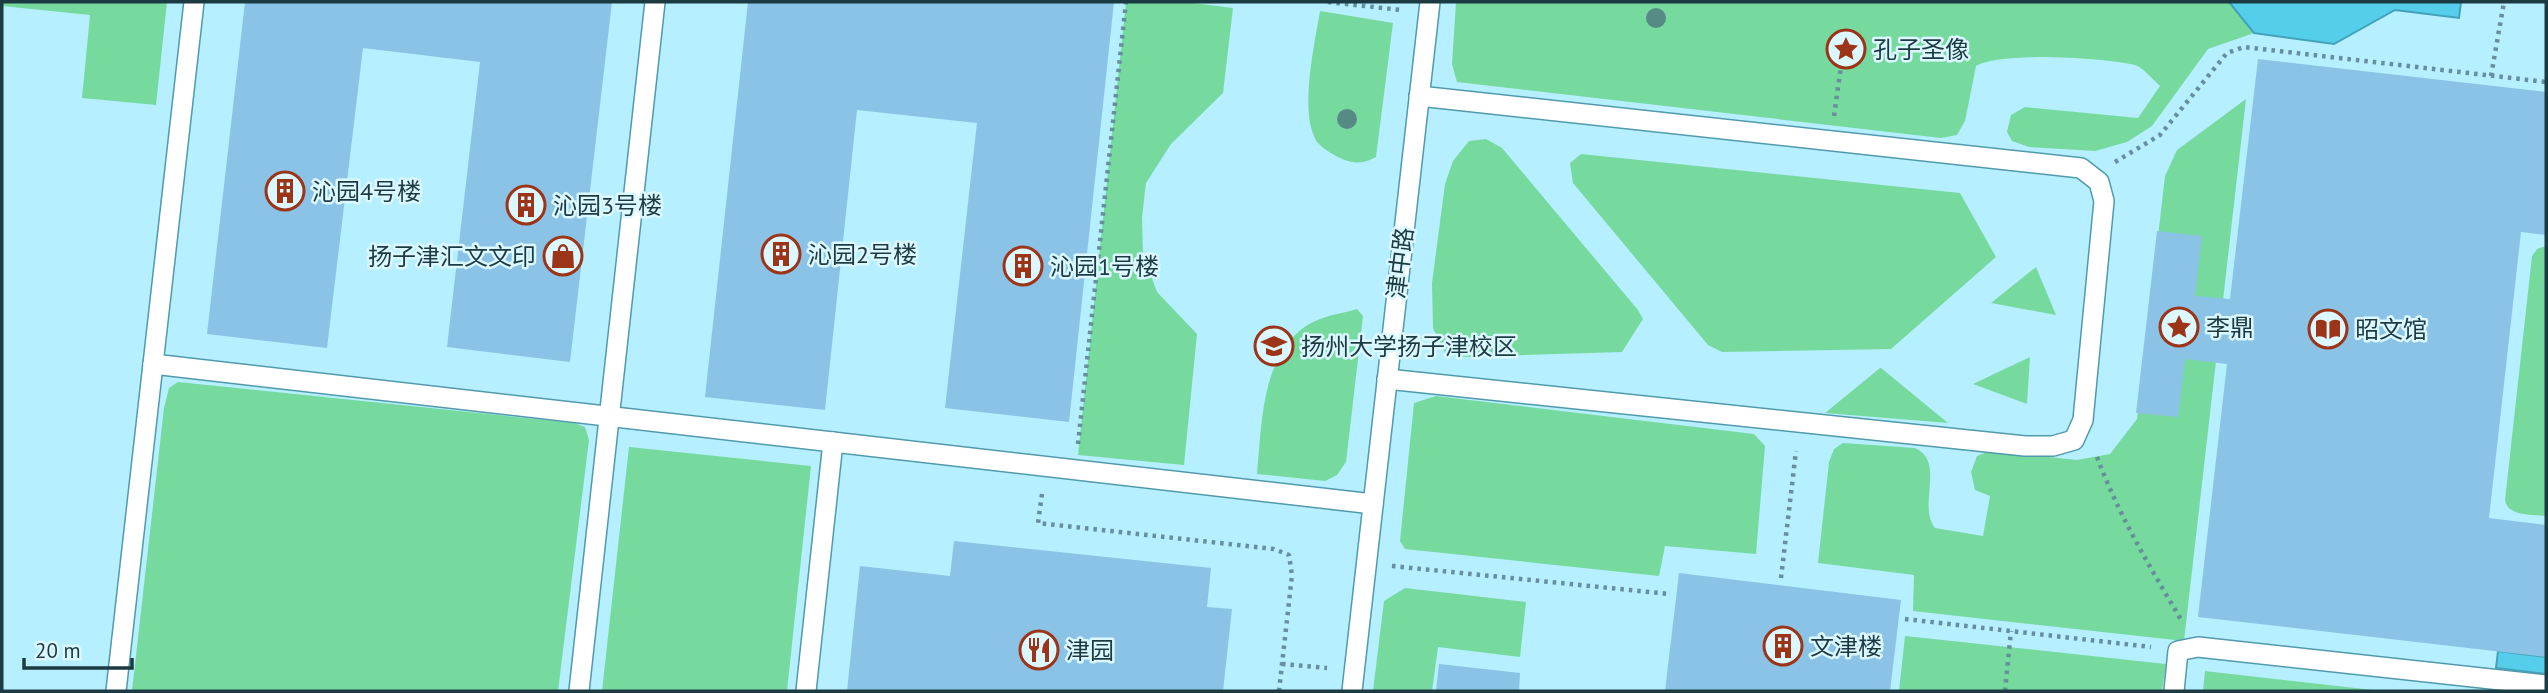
<svg xmlns="http://www.w3.org/2000/svg" width="2548" height="693" font-family="'PT Sans','Noto Sans SC',sans-serif">
<style>
.green{fill:#76da9e}
.water{fill:#54ceea;stroke:#43a2b8;stroke-width:2}
.building{fill:#8ac3e5}
.lines{fill:none;stroke-linecap:round;stroke-linejoin:round}
.service-casing{stroke:#519aac;stroke-width:22}
.path{stroke:#658f9b;stroke-width:4.5;stroke-dasharray:3.5 5;stroke-linecap:butt}
.service{stroke:#fff;stroke-width:19}
.tree{fill:#568b85}
.labels{text-anchor:middle;dominant-baseline:central;stroke-width:5;stroke-linejoin:round;paint-order:stroke}
.poi-label{font-size:24px;fill:#1c3a42;stroke:#dbf7ff;text-anchor:start}
.street-label{font-size:24px;fill:#1c3a42;stroke:#dbf7ff}
</style>
<rect width="100%" height="100%" fill="#b6efff"/>
<!-- green -->
<g class="green">
<polygon points="2,2 167,2 156,105 82,98 90,15 2,6"/>
<polygon points="1126,2 1186,2 1233,8 1223,93 1171,144 1146,183 1142,217 1143,254 1157,292 1197,334 1184,465 1078,455"/>
<path d="M1456,2H2229L2254,33L2208,49L2152,126L2127,142L2095,151L2029,147L2012,141L2007,132L2011,115L2025,107L2138,118L2160,86C2153,80 2144,68 2135,65C2104,58 2001,51 1976,66L1965,121L1957,135L1941,138L1457,82L1452,64Z"/>
<path d="M1320,11L1393,23L1376,157C1361,165 1351,164 1336,156C1331,153 1322,148 1318,143C1298,115 1315,43 1320,11Z"/>
<path d="M2246,99L2184,641L1913,611L1914,575L1818,563L1829,462L1834,449L1843,443L1915,448C1946,462 1917,505 1935,528L1983,536L1990,496L1975,490L1971,472L1977,456L1990,451L2077,460L2110,454L2137,419L2165,176L2177,150Z"/>
<polygon points="1486,139 1502,148 1638,310 1643,319 1622,352 1459,357 1445,353 1433,328 1432,283 1445,184 1453,161 1469,141"/>
<polygon points="1581,154 1960,193 1996,257 1891,349 1722,352 1708,345 1573,183 1570,163"/>
<path d="M2546,246V516C2531,514 2508,517 2505,500L2532,256L2537,249Z"/>
<polygon points="2036,267 2056,315 1991,303"/>
<path d="M1357,309L1363,316L1346,462L1337,475L1325,481L1257,474C1262,423 1261,347 1315,321C1328,315 1344,313 1357,309Z"/>
<polygon points="2030,357 2027,404 1973,384"/>
<polygon points="1880,368 1881,368 1948,423 1825,413"/>
<polygon points="178,382 574,423 585,427 589,440 558,691 132,691 164,408 169,388"/>
<polygon points="1436,396 1754,434 1765,446 1756,554 1665,546 1659,576 1405,549 1400,541 1414,403"/>
<polygon points="629,447 811,466 787,691 602,691"/>
<polygon points="1405,588 1526,602 1520,657 1438,647 1432,691 1373,691 1384,601"/>
<polygon points="1905,636 2166,664 2162,691 1899,691"/>
<polygon points="2205,671 2382,691 2203,691"/>
</g>
<!-- water -->
<g class="water">
<polygon points="2229,2 2461,2 2459,18 2395,10 2334,44 2254,33"/>
<polygon points="2498,651 2546,657 2546,674 2496,668"/>
</g>
<!-- building -->
<g class="building">
<polygon points="245,2 612,2 570,362 447,347 480,62 363,48 327,348 207,334"/>
<polygon points="748,2 1114,2 1069,422 945,408 977,123 857,110 825,410 705,397"/>
<polygon points="2258,59 2546,92 2546,235 2521,232 2489,518 2546,525 2546,657 2198,617 2227,364 2185,359 2178,417 2136,413 2157,231 2202,236 2195,296 2230,299"/>
<polygon points="954,541 1211,568 1207,607 1232,609 1223,691 847,691 860,566 950,576"/>
<polygon points="1679,573 1901,600 1890,691 1665,691"/>
<polygon points="1439,664 1520,673 1519,691 1436,691"/>
</g>
<g class="lines">
<defs>
<g id="service">
<polyline points="153,364 1373,504"/>
<polyline points="1387,379 2025,446 2053,446 2074,440 2083,420 2104,201 2099,182 2081,168 1419,96"/>
<polyline points="116,691 194,2"/>
<polyline points="579,691 655,2"/>
<polyline points="806,691 833,442"/>
<polyline points="1352,691 1430,2"/>
<polyline points="2174,691 2178,651 2198,647 2546,685"/>
</g>
</defs>
<!-- service casing -->
<use href="#service" class="service-casing"/>
<!-- path -->
<g class="path">
<polyline points="1328,2 1401,10"/>
<polyline points="2491,76 2504,2"/>
<polyline points="1834,116 1843,52"/>
<polyline points="2115,162 2160,135 2227,53 2244,47 2546,82"/>
<polyline points="1078,444 1126,2"/>
<path d="M2097,457C2119,516 2151,569 2183,623"/>
<polyline points="1042,494 1038,523 1274,549 1289,555 1292,575 1279,691"/>
<polyline points="1392,566 1669,594"/>
<polyline points="1781,578 1796,451"/>
<polyline points="1905,619 2151,647"/>
<polyline points="1282,664 1327,668"/>
<polyline points="2005,691 2011,631"/>
</g>
<!-- service -->
<use href="#service" class="service"/>
</g>
<!-- trees -->
<g class="tree">
<circle cx="1656" cy="18" r="10"/>
<circle cx="1347" cy="119" r="10"/>
</g>
<!-- icons -->
<defs>
<symbol id="sight-ring" viewBox="-11 -11 22 22"><circle r="9.5" fill="#dbf7ff" stroke="#9c3417" stroke-width="1.5"/><path d="M0-6L1.8-2.2L6-1.7L2.9 1.2L3.7 5.4L0 3.3L-3.7 5.4L-2.9 1.2L-6-1.7L-1.8-2.2Z" fill="#9c3417"/></symbol>
<symbol id="building-ring" viewBox="-11 -11 22 22"><circle r="9.5" fill="#dbf7ff" stroke="#9c3417" stroke-width="1.5"/><path d="M-4-6H4V6H1V3H-1V6H-4ZM-2.5-4.3h1.7v1.8h-1.7ZM.8-4.3h1.7v1.8H.8ZM-2.5-1h1.7V.8h-1.7ZM.8-1h1.7V.8H.8Z" fill="#9c3417"/></symbol>
<symbol id="shop-ring" viewBox="-11 -11 22 22"><circle r="9.5" fill="#dbf7ff" stroke="#9c3417" stroke-width="1.5"/><path d="M-5-2.5h2.3a2.7 3.5 0 0 1 5.4 0H5L5.5 6h-11ZM-1.5-2.5h3a1.5 2.3 0 0 0-3 0Z" fill="#9c3417"/></symbol>
<symbol id="library-ring" viewBox="-11 -11 22 22"><circle r="9.5" fill="#dbf7ff" stroke="#9c3417" stroke-width="1.5"/><path d="M-6-4Q-3-5.5-.7-3.5V5Q-3 3-6 4ZM6-4Q3-5.5 .7-3.5V5Q3 3 6 4Z" fill="#9c3417"/></symbol>
<symbol id="university-ring" viewBox="-11 -11 22 22"><circle r="9.5" fill="#dbf7ff" stroke="#9c3417" stroke-width="1.5"/><path d="M0-5L7-2L0 1L-7-2ZM-4 1L0 2.5L4 1V4Q0 6-4 4Z" fill="#9c3417"/></symbol>
<symbol id="restaurant-ring" viewBox="-11 -11 22 22"><circle r="9.5" fill="#dbf7ff" stroke="#9c3417" stroke-width="1.5"/><path d="M-5-6h1v4h1v-4h1v4h1v-4h1v5L-1.5 .5V6h-2V.5L-5-1ZM5-6V6H3V1.5H1.5Q1.5-4 5-6Z" fill="#9c3417"/></symbol>
</defs>
<g fill-rule="evenodd">
<use href="#sight-ring" x="1824" y="27" width="44" height="44"/>
<use href="#building-ring" x="263" y="169" width="44" height="44"/>
<use href="#building-ring" x="504" y="183" width="44" height="44"/>
<use href="#building-ring" x="759" y="232" width="44" height="44"/>
<use href="#shop-ring" x="541" y="234" width="44" height="44"/>
<use href="#building-ring" x="1001" y="244" width="44" height="44"/>
<use href="#sight-ring" x="2157" y="305" width="44" height="44"/>
<use href="#library-ring" x="2306" y="307" width="44" height="44"/>
<use href="#university-ring" x="1252" y="324" width="44" height="44"/>
<use href="#building-ring" x="1761" y="624" width="44" height="44"/>
<use href="#restaurant-ring" x="1017" y="628" width="44" height="44"/>
</g>
<g class="labels">
<!-- poi labels -->
<g class="poi-label">
<text x="1873" y="49">孔子圣像</text>
<text x="312" y="191">沁园4号楼</text>
<text x="553" y="205">沁园3号楼</text>
<text x="808" y="254">沁园2号楼</text>
<text x="536" y="256" text-anchor="end">扬子津汇文文印</text>
<text x="1050" y="266">沁园1号楼</text>
<text x="2206" y="327">李鼎</text>
<text x="2355" y="329">昭文馆</text>
<text x="1301" y="346">扬州大学扬子津校区</text>
<text x="1810" y="646">文津楼</text>
<text x="1066" y="650">津园</text>
</g>
<!-- street labels -->
<g class="street-label">
<text transform="translate(1400 263) rotate(-83)">津中路</text>
</g>
</g>
<!-- border -->
<rect width="2548" height="693" fill="none" stroke="#1c3a42" stroke-width="7"/>
<!-- scale -->
<path d="M24 658v10h108v-10" fill="none" stroke="#1c3a42" stroke-width="3.5"/>
<text x="35" y="658" font-size="21" fill="#1c3a42" stroke="#dbf7ff" stroke-width="5" paint-order="stroke">20 m</text>
</svg>
